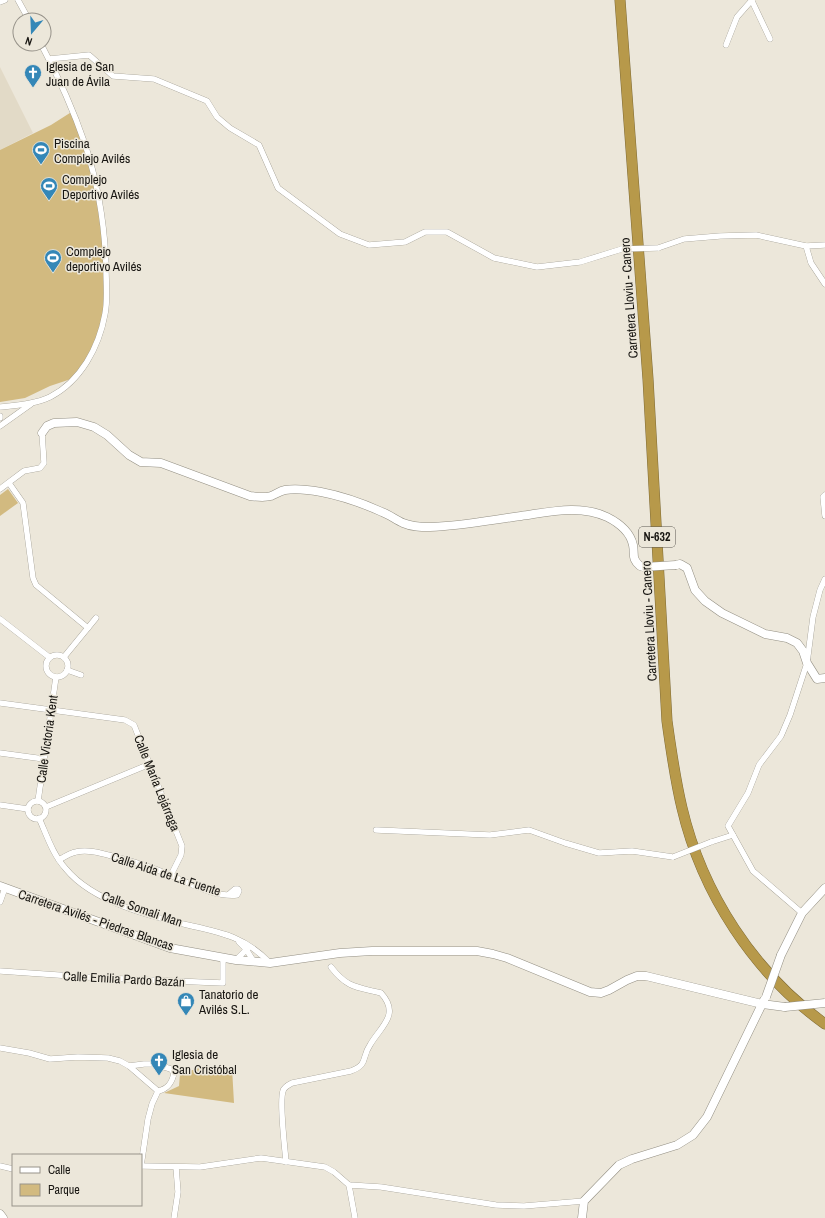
<svg xmlns="http://www.w3.org/2000/svg" width="825" height="1218" font-family="'Archivo Narrow',sans-serif">
<style>
.built{fill:#e2dac7}
.green{fill:#d2ba80}
.lines{fill:none;stroke-linecap:round;stroke-linejoin:round}
.street-casing{stroke:#938f83;stroke-width:6}
.secondary-casing{stroke:#938f83;stroke-width:9}
.highway-casing{stroke:#7f6b36;stroke-width:11}
.street{stroke:#fff;stroke-width:5.5}
.secondary{stroke:#fff;stroke-width:8}
.highway{stroke:#b7994a;stroke-width:10}
.street-bridge-casing{stroke:#938f83;stroke-width:6;stroke-linecap:butt}
.secondary-bridge-casing{stroke:#938f83;stroke-width:9;stroke-linecap:butt}
.street-bridge{stroke:#fff;stroke-width:5.5}
.secondary-bridge{stroke:#fff;stroke-width:8}
.labels{text-anchor:middle;dominant-baseline:central;stroke-width:3;stroke-linejoin:round;paint-order:stroke}
.shield{fill:#ece7da;stroke:#58554e;stroke-width:1}
.shield-label{font-size:12px;font-weight:bold;fill:#181612}
.poi-label{font-size:13px;fill:#181612;stroke:#ece7da;text-anchor:start}
.street-label{font-size:13px;fill:#181612;stroke:#ece7da}
</style>
<rect width="100%" height="100%" fill="#ece7da"/>
<!-- built -->
<polygon class="built" points="0,67 33,133 0,150"/>
<!-- green -->
<g class="green">
<polygon points="73,111 85,144 102,218 107,297 93,351 74,378 50,386 25,398 0,402 0,150 51,125"/>
<polygon points="8,489 18,503 0,516 0,495"/>
<polygon points="199,1068 232,1068 234,1103 164,1093 179,1086 180,1074"/>
</g>
<g class="lines">
<defs>
<g id="street">
<polyline points="18,0 29,20"/>
<polyline points="752,1 770,39"/>
<polyline points="0,2 5,0"/>
<polyline points="726,45 737,17 752,0"/>
<polyline points="49,59 89,55 113,76 154,79 207,101 217,117 230,128 259,145 278,188 340,234 369,245 405,242 425,232 447,232 494,258 537,267 580,262 622,249"/>
<polyline points="806,246 811,263 825,284"/>
<polyline points="658,248 684,239 720,236 756,235 806,246 825,245"/>
<path d="M0,407C17,405 35,404 50,397C81,381 99,347 105,314C108,299 106,284 106,268C105,226 98,184 85,144C73,109 58,76 41,44"/>
<polyline points="0,416 0,418"/>
<polyline points="0,426 31,404"/>
<polyline points="9,483 23,503 33,578 36,585 88,628"/>
<polyline points="0,489 24,471 40,468 44,463 42,433"/>
<polyline points="825,495 823,497 825,516"/>
<polyline points="0,619 49,657"/>
<circle cx="57" cy="666" r="11"/>
<polyline points="64,657 96,618"/>
<polyline points="67,670 81,675"/>
<polyline points="0,703 125,720 134,725 182,846 181,855 171,875"/>
<polyline points="0,753 44,759"/>
<polyline points="38,801 56,677"/>
<circle cx="37" cy="810" r="9"/>
<polyline points="0,805 28,809"/>
<polyline points="46,807 150,764"/>
<path d="M39,818C47,836 53,855 66,869C93,902 152,917 192,926C224,933 246,938 270,963"/>
<polyline points="376,830 490,835 529,830 565,843 599,853 632,851 673,857"/>
<polyline points="711,842 733,835"/>
<path d="M59,860C64,857 70,853 76,852C87,849 101,853 112,856C132,861 151,867 170,875C192,884 213,897 237,895L239,891L238,889H235L228,895"/>
<polyline points="0,902 5,888"/>
<polyline points="802,913 753,871 728,826 748,793 759,765 781,736 790,715 807,663 813,617 820,590 825,579"/>
<polyline points="239,942 246,949 254,962"/>
<polyline points="236,960 249,947"/>
<polyline points="0,971 101,978 223,983 223,958"/>
<path d="M0,1048L29,1053L50,1059L78,1057L108,1058L120,1061L129,1066L144,1064H154L171,1069L174,1073C172,1083 168,1089 158,1091L152,1104L148,1119L141,1166"/>
<polyline points="129,1066 158,1091"/>
<path d="M286,1162C285,1148 279,1102 283,1091C284,1087 288,1085 292,1083L351,1071C369,1064 361,1058 370,1045C380,1027 401,1015 381,993C357,987 347,988 331,967"/>
<polyline points="0,1166 13,1169"/>
<polyline points="141,1166 200,1167 261,1158 325,1167 334,1172 349,1185 381,1187 496,1205 524,1206 584,1201"/>
<polyline points="349,1185 355,1218"/>
<polyline points="174,1218 178,1192 176,1167"/>
</g>
<g id="secondary">
<path d="M42,433L47,426L54,423L77,422L94,427L107,435L129,455L141,462L161,463L250,496C257,497 264,498 271,496C276,494 280,491 285,490C297,488 310,490 321,492C342,496 362,503 382,512C390,515 396,520 403,523C412,527 421,527 430,527C460,526 491,520 521,516C549,512 580,504 607,517C619,523 630,531 633,545C635,555 631,558 640,566L644,567"/>
<polyline points="676,565 680,564 687,568 695,590 705,601 722,613 765,634 787,638 797,643 803,651 807,663 817,679 825,678"/>
<polyline points="0,886 170,948 236,960 270,963 340,953 372,951 477,951 493,954 507,958 590,992 601,993 609,990 627,980 637,976 646,976 762,1004 785,1007"/>
<polyline points="781,955 802,913 825,888"/>
<polyline points="0,1214 3,1218"/>
<polyline points="582,1218 584,1201 619,1165 632,1159 677,1145 693,1135 707,1117 764,1000"/>
</g>
<path id="highway" d="M620,0L648,379L667,721C671,750 675,779 682,808C702,893 754,973 825,1024"/>
</defs>
<!-- street casing -->
<use href="#street" class="street-casing"/>
<!-- secondary casing -->
<use href="#secondary" class="secondary-casing"/>
<!-- highway casing -->
<use href="#highway" class="highway-casing"/>
<!-- street -->
<use href="#street" class="street"/>
<!-- secondary -->
<use href="#secondary" class="secondary"/>
<!-- highway -->
<use href="#highway" class="highway"/>
<defs>
<g id="street-bridge">
<polyline points="622,249 658,248"/>
<polyline points="673,857 711,842"/>
</g>
<g id="secondary-bridge">
<polyline points="644,567 676,565"/>
<polyline points="766,997 781,955"/>
<polyline points="785,1007 825,1003"/>
</g>
</defs>
<!-- street-bridge casing -->
<use href="#street-bridge" class="street-bridge-casing"/>
<!-- secondary-bridge casing -->
<use href="#secondary-bridge" class="secondary-bridge-casing"/>
<!-- street-bridge -->
<use href="#street-bridge" class="street-bridge"/>
<!-- secondary-bridge -->
<use href="#secondary-bridge" class="secondary-bridge"/>
</g>
<!-- icons -->
<defs>
<symbol id="church-pin" viewBox="-11 -11 22 30"><path d="M0 17L-7.5 6A9.5 9.5 0 1 1 7.5 6Z" fill="#3487b7" stroke="#ece7da"/><path d="M-1.2-6h2.4v3.5h3.3v2.4h-3.3V6h-2.4V-.1h-3.3v-2.4h3.3Z" fill="#fff"/></symbol>
<symbol id="stadium-pin" viewBox="-11 -11 22 30"><path d="M0 17L-7.5 6A9.5 9.5 0 1 1 7.5 6Z" fill="#3487b7" stroke="#ece7da"/><path d="M0-5a6.5 5 0 1 0 0 10a6.5 5 0 1 0 0-10ZM-3.5-1.8h7v3.6h-7Z" fill="#fff"/></symbol>
<symbol id="shop-pin" viewBox="-11 -11 22 30"><path d="M0 17L-7.5 6A9.5 9.5 0 1 1 7.5 6Z" fill="#3487b7" stroke="#ece7da"/><path d="M-5-2.5h2.3a2.7 3.5 0 0 1 5.4 0H5L5.5 6h-11ZM-1.5-2.5h3a1.5 2.3 0 0 0-3 0Z" fill="#fff"/></symbol>
</defs>
<g fill-rule="evenodd">
<use href="#church-pin" x="23" y="63" width="20" height="27"/>
<use href="#stadium-pin" x="31" y="140" width="20" height="27"/>
<use href="#stadium-pin" x="39" y="176" width="20" height="27"/>
<use href="#stadium-pin" x="43" y="248" width="20" height="27"/>
<use href="#shop-pin" x="176" y="991" width="20" height="27"/>
<use href="#church-pin" x="149" y="1051" width="20" height="27"/>
</g>
<g class="labels">
<!-- shield labels -->
<rect class="shield" x="639" y="527" width="36" height="20" rx="3"/>
<g class="shield-label">
<text x="657" y="537">N-632</text>
</g>
<!-- poi labels -->
<g class="poi-label">
<text x="46" y="66">Iglesia de San<tspan x="46" dy="15">Juan de Ávila</tspan></text>
<text x="54" y="143">Piscina<tspan x="54" dy="15">Complejo Avilés</tspan></text>
<text x="62" y="179">Complejo<tspan x="62" dy="15">Deportivo Avilés</tspan></text>
<text x="66" y="251">Complejo<tspan x="66" dy="15">deportivo Avilés</tspan></text>
<text x="199" y="994">Tanatorio de<tspan x="199" dy="15">Avilés S.L.</tspan></text>
<text x="172" y="1054">Iglesia de<tspan x="172" dy="15">San Cristóbal</tspan></text>
</g>
<!-- street labels -->
<g class="street-label">
<text transform="translate(629 298) rotate(-94)">Carretera Lloviu - Canero</text>
<text transform="translate(649 621) rotate(-93)">Carretera Lloviu - Canero</text>
<text transform="translate(47 739) rotate(-82)">Calle Victoria Kent</text>
<text transform="translate(157 783) rotate(68)">Calle María Lejárraga</text>
<text transform="translate(166 874) rotate(18)">Calle Aida de La Fuente</text>
<text transform="translate(142 909) rotate(19)">Calle Somali Man</text>
<text transform="translate(96 920) rotate(19)">Carretera Avilés - Piedras Blancas</text>
<text transform="translate(124 979) rotate(3)">Calle Emilia Pardo Bazán</text>
</g>
</g>
<!-- legend -->
<rect x="12" y="1154" width="130" height="52" fill="#ece7da" stroke="#97938a"/>
<rect x="20" y="1167" width="20" height="6" fill="#ffffff" stroke="#97938a"/>
<text x="48" y="1174" font-size="12" fill="#181612">Calle</text>
<rect x="20" y="1184" width="20" height="12" fill="#d2ba80" stroke="#97938a"/>
<text x="48" y="1194" font-size="12" fill="#181612">Parque</text>
<!-- north arrow -->
<g transform="translate(32 32) rotate(199)"><circle r="19" fill="#ece7da" stroke="#97938a"/>
<path d="M0-3L7 15L0 10L-7 15Z" fill="#3487b7"/>
<text y="-6" font-size="11" font-weight="bold" text-anchor="middle" fill="#181612">N</text>
</g>
</svg>
